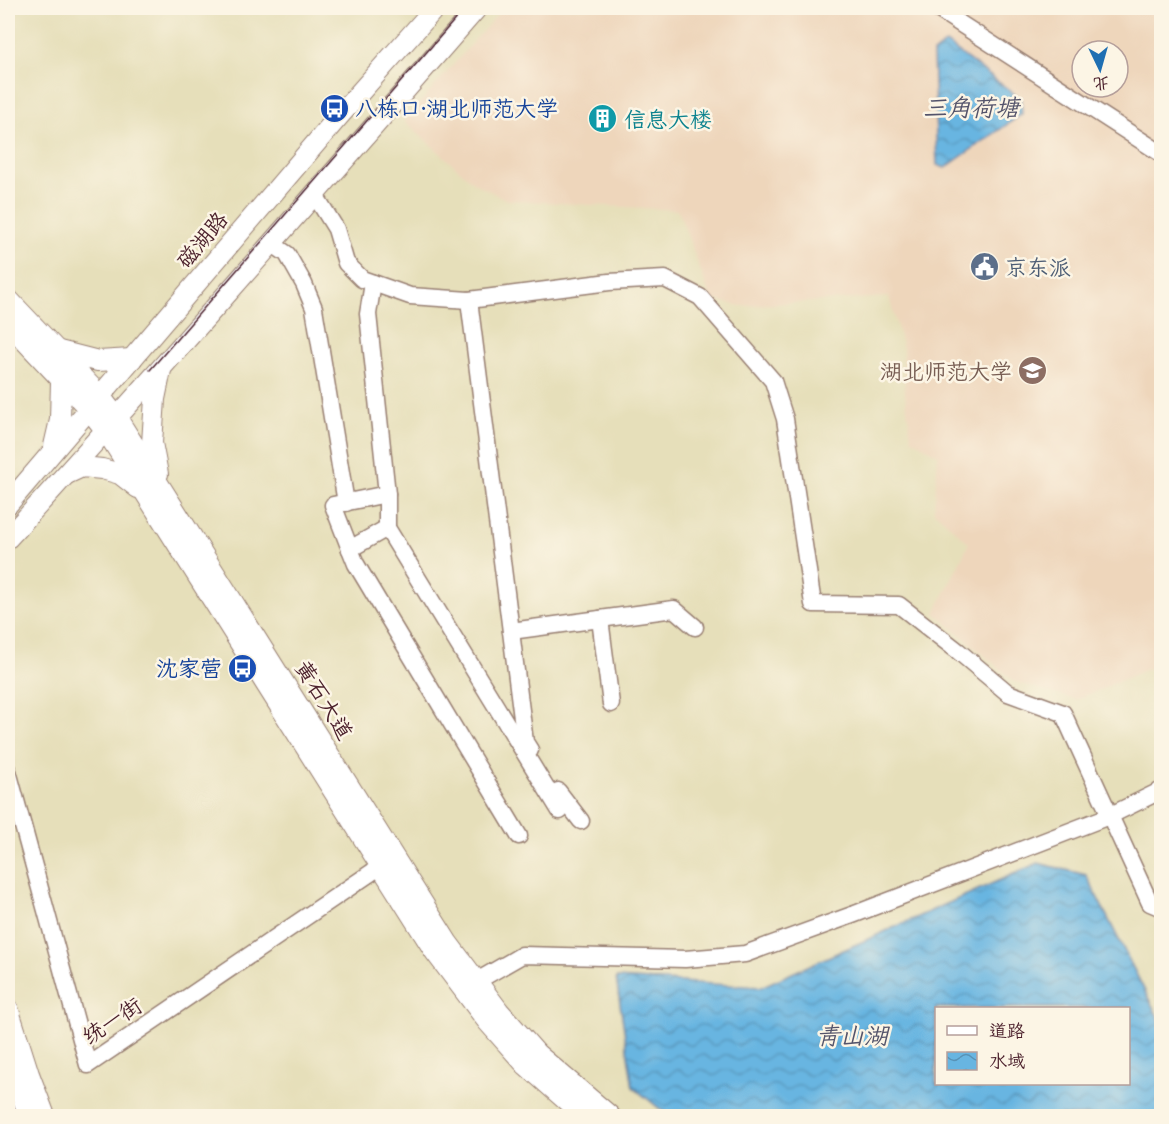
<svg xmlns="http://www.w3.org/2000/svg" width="1169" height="1124" font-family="Itim,'LXGW WenKai TC',sans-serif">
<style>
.built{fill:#eed6bb;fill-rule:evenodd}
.water{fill:url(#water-waves);stroke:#596a86;stroke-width:1.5;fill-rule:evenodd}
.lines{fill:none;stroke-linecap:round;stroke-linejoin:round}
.minor-casing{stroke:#987f72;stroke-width:19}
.major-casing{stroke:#987f72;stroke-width:22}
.minor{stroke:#fff;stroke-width:16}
.major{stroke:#fff;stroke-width:20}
.tram{stroke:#4a1f2b;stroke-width:1.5}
.labels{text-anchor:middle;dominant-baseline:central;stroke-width:5;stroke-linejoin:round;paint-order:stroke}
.transit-label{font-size:22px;fill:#164399;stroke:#fcf5e5;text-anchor:start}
.culture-label{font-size:22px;fill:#0d838f;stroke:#fcf5e5;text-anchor:start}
.street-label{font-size:22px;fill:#4a1f2b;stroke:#fcf5e5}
.service-label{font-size:22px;fill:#4e5e75;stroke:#fcf5e5;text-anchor:start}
.education-label{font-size:22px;fill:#785e54;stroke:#fcf5e5;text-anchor:end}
.water-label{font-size:24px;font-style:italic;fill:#54546b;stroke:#fcf5e5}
</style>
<defs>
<pattern id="water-waves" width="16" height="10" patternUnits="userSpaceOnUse" patternTransform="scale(1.5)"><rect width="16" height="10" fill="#68b5e1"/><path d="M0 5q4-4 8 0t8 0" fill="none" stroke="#5893b7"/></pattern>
</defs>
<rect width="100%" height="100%" fill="#fcf5e5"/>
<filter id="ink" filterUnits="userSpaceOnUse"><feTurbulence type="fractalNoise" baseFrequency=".0167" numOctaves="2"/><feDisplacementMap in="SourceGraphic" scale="12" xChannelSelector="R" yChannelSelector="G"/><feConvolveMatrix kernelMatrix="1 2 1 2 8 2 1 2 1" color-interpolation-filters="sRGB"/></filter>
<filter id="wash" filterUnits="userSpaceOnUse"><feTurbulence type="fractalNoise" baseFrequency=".008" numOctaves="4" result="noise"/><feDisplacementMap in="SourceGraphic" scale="24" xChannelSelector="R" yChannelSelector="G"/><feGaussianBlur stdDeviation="1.35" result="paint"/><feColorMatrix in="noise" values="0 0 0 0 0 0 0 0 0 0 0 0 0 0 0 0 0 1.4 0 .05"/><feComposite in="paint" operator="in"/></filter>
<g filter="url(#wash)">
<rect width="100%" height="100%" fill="#e6dfba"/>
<!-- built -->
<path class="built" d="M503,8H1161V663L1076,700L1015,682L935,613L969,543L934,511L938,455L911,438L905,394L903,348L889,297L740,306L711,299L678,210L507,200L474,183L404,121ZM1082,51H1118V87H1082Z"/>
<!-- water -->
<g class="water">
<polygon points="946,43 1021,99 1022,114 945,168 937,165 933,53"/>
<path d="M1038,863L1086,875L1161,1023V1116H669L633,1087L616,978L761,987ZM936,1008H1128V1084H936Z"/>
</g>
</g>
<g filter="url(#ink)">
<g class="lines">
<defs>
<g id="minor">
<polyline points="936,8 1162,154"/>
<polyline points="315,195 336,229 346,263 362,279 410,296 469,300 609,282 665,279 700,297 773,381 785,419 813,604 899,605 958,651 1008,693 1063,713 1150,903 1162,908"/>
<polyline points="271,243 287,254 304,284 314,308 346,503"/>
<polyline points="373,283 368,314 387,494 387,528 560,811"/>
<polyline points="469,300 525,742 530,750"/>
<polyline points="387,528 350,549 333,505 387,494"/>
<polyline points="350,549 356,564 519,836"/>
<polyline points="600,619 611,704"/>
<polyline points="511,631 674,609 695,627"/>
<polyline points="8,771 88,1065 381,866"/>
<polyline points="558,791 581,821"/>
<polyline points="467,989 477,981 522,955 685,959 745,954 855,914 1109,816 1162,790"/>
</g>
<g id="major">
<polyline points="8,299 100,396 117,418 448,943 499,1011 537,1054 610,1116"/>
<polyline points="8,323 89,409 106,431 435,952 487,1021 526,1065 584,1116"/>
<polyline points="59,351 98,361 132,359"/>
<polyline points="54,446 60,420 61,381"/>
<polyline points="67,474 82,467 102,469 120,474 138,488"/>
<polyline points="158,474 152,443 155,399 161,370"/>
<polyline points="8,504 339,116 435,8"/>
<path d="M8,538C167,364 322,186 477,8"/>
<polyline points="8,1008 29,1074 45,1116"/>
<polyline points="8,1057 29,1116"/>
</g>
</defs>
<!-- minor casing -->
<use href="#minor" class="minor-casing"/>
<!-- major casing -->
<use href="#major" class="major-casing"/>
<!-- minor -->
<use href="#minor" class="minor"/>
<!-- major -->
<use href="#major" class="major"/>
<!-- tram -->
<polyline class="tram" points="150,370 465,8"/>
</g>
</g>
<!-- icons -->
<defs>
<symbol id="bus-disc" viewBox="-11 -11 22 22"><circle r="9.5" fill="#1a4fb4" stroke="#fcf5e5"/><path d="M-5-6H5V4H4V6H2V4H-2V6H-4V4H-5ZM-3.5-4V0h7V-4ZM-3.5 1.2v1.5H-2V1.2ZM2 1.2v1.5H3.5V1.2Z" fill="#fff"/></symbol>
<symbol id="building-disc" viewBox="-11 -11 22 22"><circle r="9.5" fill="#0f9aa8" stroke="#fcf5e5"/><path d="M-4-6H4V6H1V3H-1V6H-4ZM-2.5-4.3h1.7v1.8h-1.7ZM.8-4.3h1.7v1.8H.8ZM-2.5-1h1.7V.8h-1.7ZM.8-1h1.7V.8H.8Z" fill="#fff"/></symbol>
<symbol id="civic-disc" viewBox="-11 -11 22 22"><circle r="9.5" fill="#5c6f8a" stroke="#fcf5e5"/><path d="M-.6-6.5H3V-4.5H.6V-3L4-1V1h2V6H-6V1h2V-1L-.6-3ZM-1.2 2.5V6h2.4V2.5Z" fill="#fff"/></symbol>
<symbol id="university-disc" viewBox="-11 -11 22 22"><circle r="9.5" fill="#8d6e63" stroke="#fcf5e5"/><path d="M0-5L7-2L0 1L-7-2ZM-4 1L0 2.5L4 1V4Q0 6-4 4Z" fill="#fff"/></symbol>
</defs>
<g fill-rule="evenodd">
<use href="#bus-disc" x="318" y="92" width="33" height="33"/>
<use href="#building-disc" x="586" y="102" width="33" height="33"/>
<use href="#civic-disc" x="968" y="250" width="33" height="33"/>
<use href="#university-disc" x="1016" y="354" width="33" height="33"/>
<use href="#bus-disc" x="226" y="652" width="33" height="33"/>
</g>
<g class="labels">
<!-- transit labels -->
<g class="transit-label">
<text x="355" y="108">八栋口·湖北师范大学</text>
<text x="222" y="668" text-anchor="end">沈家营</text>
</g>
<!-- culture labels -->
<g class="culture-label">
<text x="624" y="119">信息大楼</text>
</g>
<!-- street labels -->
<g class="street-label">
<text transform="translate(202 240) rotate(-50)">磁湖路</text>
<text transform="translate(324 700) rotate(58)">黄石大道</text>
<text transform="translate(112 1021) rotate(-33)">统一街</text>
</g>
<!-- service labels -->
<g class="service-label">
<text x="1005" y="267">京东派</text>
</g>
<!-- education labels -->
<g class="education-label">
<text x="1012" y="371">湖北师范大学</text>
</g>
<!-- water labels -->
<g class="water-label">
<text x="971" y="107">三角荷塘</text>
<text x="852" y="1035">青山湖</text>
</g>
</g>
<!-- margin -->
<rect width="1169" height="1124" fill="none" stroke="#fcf5e5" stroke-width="30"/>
<!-- legend -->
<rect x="935" y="1007" width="195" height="78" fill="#fcf5e5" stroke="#b59f9b" stroke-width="1.5"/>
<rect x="947" y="1026" width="30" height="9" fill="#ffffff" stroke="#b59f9b" stroke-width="1.5"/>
<text x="989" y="1037" font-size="18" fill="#4a1f2b">道路</text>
<rect x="947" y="1052" width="30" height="18" fill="url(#water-waves)" stroke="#b59f9b" stroke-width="1.5"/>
<text x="989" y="1067" font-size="18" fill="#4a1f2b">水域</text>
<!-- north arrow -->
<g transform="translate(1100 69) rotate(175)"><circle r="28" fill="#fcf5e5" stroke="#b59f9b" stroke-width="1.5"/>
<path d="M0-4.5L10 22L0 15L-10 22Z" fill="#1f6fb2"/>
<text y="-9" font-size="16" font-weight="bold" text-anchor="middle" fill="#4a1f2b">北</text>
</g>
</svg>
